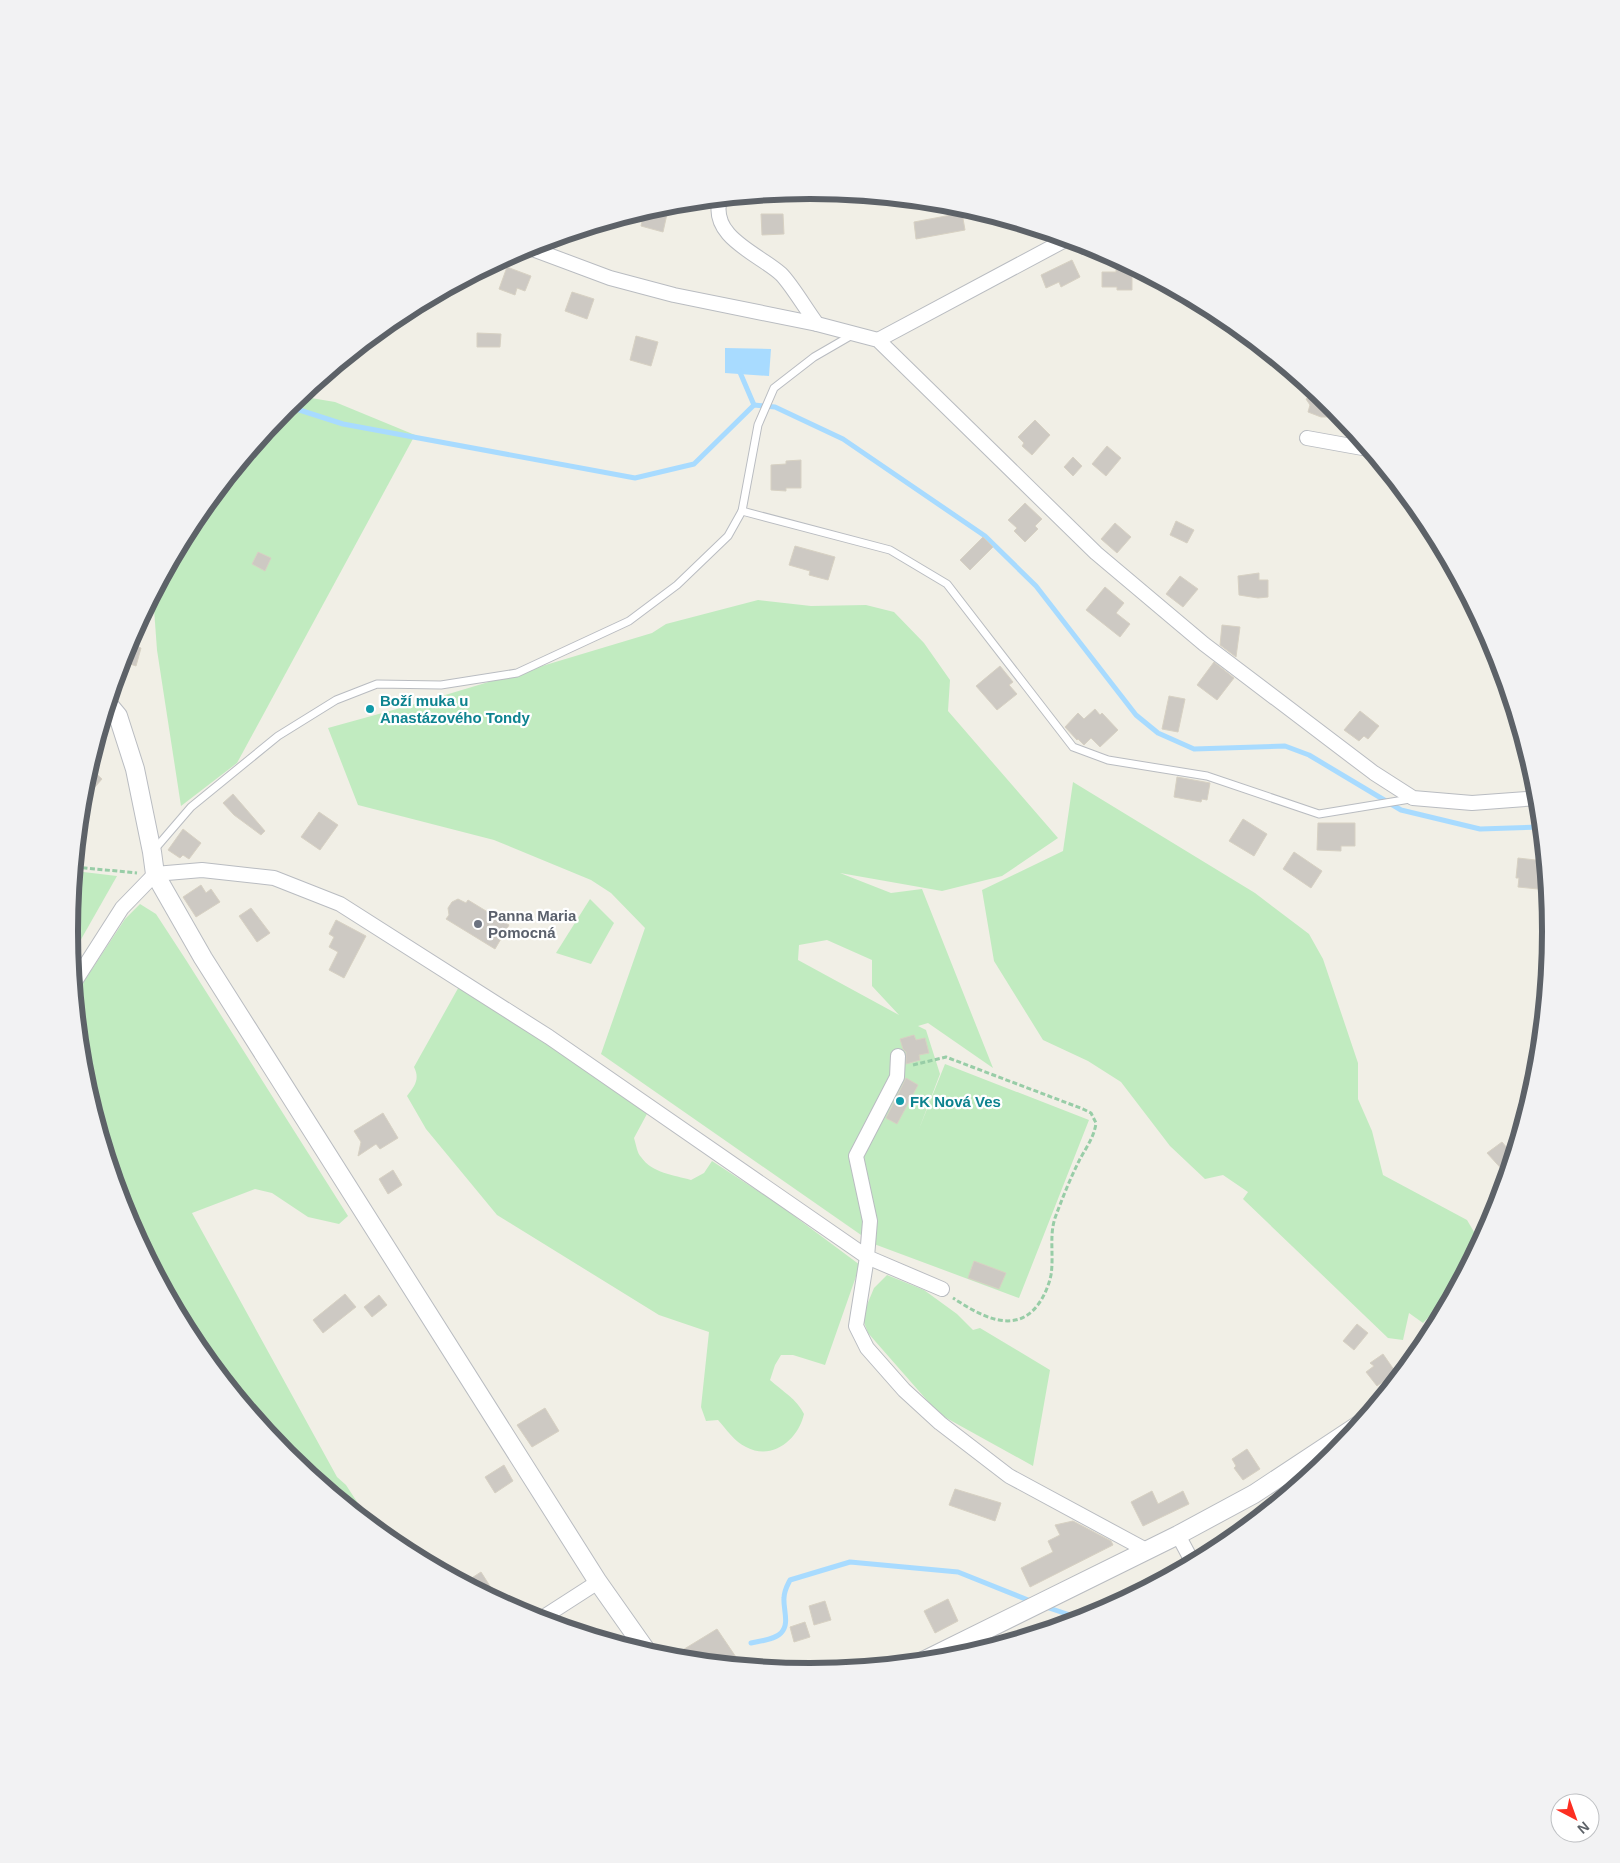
<svg xmlns="http://www.w3.org/2000/svg" width="1620" height="1863" font-family="Helvetica,sans-serif">
<style>
.green{fill:#c1ebc0;fill-rule:evenodd}
.water{fill:#a8dbff}
.lines{fill:none;stroke-linecap:round;stroke-linejoin:round}
.stream{stroke:#a8dbff;stroke-width:5}
.building{fill:#cdc9c3;stroke:#d7d1c3}
.service-casing{stroke:#b9bcc1;stroke-width:9}
.minor-casing{stroke:#b9bcc1;stroke-width:16}
.tertiary-casing{stroke:#b9bcc1;stroke-width:20}
.path{stroke:#98cda7;stroke-width:3;stroke-dasharray:5 2.5;stroke-linecap:butt}
.service{stroke:#fff;stroke-width:7}
.minor{stroke:#fff;stroke-width:14}
.tertiary{stroke:#fff;stroke-width:18}
.culture-dot{fill:#0f9aa8;stroke:#fff;stroke-width:2}
.worship-dot{fill:#6b7280;stroke:#fff;stroke-width:2}
.labels{text-anchor:middle;dominant-baseline:central;stroke-width:4.5;stroke-linejoin:round;paint-order:stroke}
.culture-label{font-size:15px;font-weight:bold;fill:#0d838f;stroke:#fff;text-anchor:start}
.worship-label{font-size:15px;font-weight:bold;fill:#5b616d;stroke:#fff;text-anchor:start}
.rim{fill:none;stroke:#5d6268;stroke-width:6}
</style>
<rect width="100%" height="100%" fill="#f1efe6"/>
<!-- green -->
<g class="green">
<polygon points="299,396 335,402 415,435 237,763 181,806 157,650 153,595 194,519 286,407"/>
<path d="M758,600L811,606L866,605L894,612L924,643L950,680L948,711L1058,838L1002,876L942,891L840,873L891,893L922,889L993,1068L928,1023L918,1026L926,1030L940,1074L919,1129L945,1064L1089,1120L1019,1298L874,1244L601,1054L645,928L611,893L591,880L494,840L358,805L328,728L422,702L652,633L666,624ZM827,940L872,960V986L899,1015L798,960L799,945Z"/>
<path d="M1073,782L1255,893L1309,934L1323,959L1358,1063V1099L1372,1131L1383,1175L1467,1220L1480,1242C1464,1272 1447,1299 1423,1323L1409,1313L1403,1340L1388,1338L1243,1199L1248,1192L1223,1175L1205,1179L1170,1146L1121,1082L1088,1061L1043,1040L994,961L982,890L1063,851Z"/>
<polygon points="75,871 117,876 71,957 69,931"/>
<polygon points="590,899 614,923 591,964 556,953"/>
<polygon points="140,904 156,914 186,960 348,1216 339,1224 308,1217 272,1193 255,1189 192,1213 337,1477 346,1485 365,1514 357,1514 286,1455 194,1343 125,1215 83,1076 75,995 125,919"/>
<path d="M461,983L648,1112L634,1138C636,1144 637,1153 641,1157C652,1173 674,1175 691,1180L704,1173L712,1161L778,1204L860,1265L825,1365L793,1355H781L775,1365L770,1380C782,1391 797,1399 804,1414C798,1440 772,1461 746,1447C735,1442 726,1429 718,1420L706,1421L701,1407L709,1332L659,1315L497,1215L426,1129L407,1096C415,1086 420,1079 414,1067Z"/>
<polygon points="887,1275 924,1290 957,1314 973,1330 980,1328 1050,1370 1033,1466 939,1414 868,1333 862,1317 874,1288"/>
</g>
<!-- water -->
<polygon class="water" points="725,348 771,349 769,376 725,373"/>
<g class="lines">
<!-- stream -->
<g class="stream">
<polyline points="739,370 754,405"/>
<polyline points="287,406 343,424 635,478 694,464 754,405 775,407 843,439 985,536 1036,586 1136,715 1158,733 1194,749 1285,746 1309,755 1401,810 1480,829 1541,827"/>
<polyline points="1043,1606 1076,1617 1078,1621"/>
<path d="M751,1643C760,1641 774,1640 781,1633C790,1624 783,1609 784,1598C784,1591 787,1586 790,1580L850,1562L958,1572L1033,1602"/>
</g>
</g>
<!-- building -->
<g class="building">
<polygon points="652,211 667,214 663,232 641,226 644,212 651,213"/>
<polygon points="962,213 965,230 916,239 914,222"/>
<polygon points="761,214 783,214 784,234 762,235"/>
<polygon points="1072,260 1080,277 1061,287 1059,282 1046,288 1041,275"/>
<polygon points="507,267 531,276 525,291 517,288 515,295 499,289"/>
<polygon points="1132,267 1132,290 1117,290 1117,287 1102,287 1102,272 1116,272 1116,268"/>
<polygon points="572,292 594,299 587,319 565,311"/>
<polygon points="477,333 501,334 500,347 477,347"/>
<polygon points="636,336 658,342 651,366 630,360"/>
<polygon points="1317,393 1334,407 1331,417 1321,417 1308,412 1310,405 1306,399"/>
<polygon points="1035,420 1050,435 1032,455 1022,446 1024,443 1018,437"/>
<polygon points="1107,446 1121,458 1106,476 1092,464"/>
<polygon points="1073,457 1082,466 1073,476 1064,467"/>
<polygon points="801,460 801,488 786,488 786,491 771,490 771,465 786,464 786,461"/>
<polygon points="1025,503 1042,519 1035,526 1038,529 1025,542 1014,531 1017,528 1008,520"/>
<polygon points="1176,521 1194,530 1187,543 1170,535"/>
<polygon points="1115,523 1131,537 1117,553 1101,539"/>
<polygon points="983,537 993,547 970,570 960,560"/>
<polygon points="795,546 835,557 828,580 809,575 810,571 789,565"/>
<polygon points="258,552 271,558 265,571 252,564"/>
<polygon points="1259,573 1259,580 1268,580 1268,597 1258,598 1239,595 1238,576"/>
<polygon points="1180,576 1198,589 1183,607 1166,594"/>
<polygon points="1105,587 1124,603 1116,613 1130,624 1120,637 1086,610"/>
<polygon points="1222,625 1240,627 1236,657 1220,645"/>
<polygon points="127,644 141,648 136,666 121,661"/>
<polygon points="1214,662 1234,678 1217,700 1197,685"/>
<polygon points="1000,666 1013,682 1009,685 1017,694 997,710 976,686"/>
<polygon points="1169,696 1185,699 1178,732 1162,729"/>
<polygon points="1095,709 1100,715 1102,713 1118,730 1100,747 1091,738 1084,745 1078,739 1077,740 1065,727 1078,713 1084,719"/>
<polygon points="1360,711 1379,726 1368,739 1364,736 1359,741 1344,730"/>
<polygon points="89,767 102,779 81,803 83,787"/>
<polygon points="1177,777 1210,783 1207,800 1202,799 1201,802 1174,797"/>
<polygon points="233,794 265,831 261,835 234,815 223,803"/>
<polygon points="319,812 338,825 320,850 301,837"/>
<polygon points="1243,819 1267,834 1254,856 1229,841"/>
<polygon points="1318,823 1355,823 1355,846 1341,846 1341,851 1317,850"/>
<polygon points="183,829 201,843 189,859 183,855 180,858 168,850"/>
<polygon points="1294,852 1322,871 1311,888 1283,869"/>
<polygon points="1518,858 1544,861 1543,881 1539,880 1538,889 1518,887 1519,878 1516,878"/>
<polygon points="201,885 206,893 211,889 220,902 196,917 183,897"/>
<polygon points="458,899 466,903 468,900 509,925 495,949 446,919 449,915 448,908 452,902"/>
<polygon points="251,908 270,933 257,942 239,916"/>
<polygon points="336,920 366,936 344,978 329,970 338,952 329,947 334,937 329,934"/>
<polygon points="914,1035 916,1040 925,1038 929,1053 919,1055 920,1060 906,1064 906,1052 903,1049 900,1039"/>
<polygon points="906,1078 918,1085 897,1124 886,1118"/>
<polygon points="383,1113 398,1138 380,1149 376,1144 358,1156 361,1142 354,1131"/>
<polygon points="1502,1142 1513,1155 1507,1175 1487,1153"/>
<polygon points="393,1170 402,1185 388,1194 379,1179"/>
<polygon points="974,1261 1006,1273 999,1289 968,1278"/>
<polygon points="345,1294 356,1307 323,1333 313,1320"/>
<polygon points="379,1295 387,1305 372,1317 364,1307"/>
<polygon points="1357,1324 1368,1333 1354,1350 1343,1341"/>
<polygon points="1383,1354 1399,1377 1394,1383 1388,1378 1377,1386 1366,1372 1374,1366 1370,1363"/>
<polygon points="545,1408 559,1431 532,1447 517,1425"/>
<polygon points="1247,1449 1260,1469 1243,1480 1234,1468 1236,1466 1232,1459"/>
<polygon points="504,1465 513,1481 495,1493 485,1477"/>
<polygon points="955,1489 1001,1503 995,1521 949,1505"/>
<polygon points="1152,1491 1158,1504 1183,1491 1189,1504 1143,1526 1131,1502"/>
<polygon points="1073,1521 1111,1541 1113,1545 1030,1587 1021,1568 1053,1552 1048,1541 1060,1535 1055,1525"/>
<polygon points="481,1572 500,1602 464,1583"/>
<polygon points="948,1599 958,1621 935,1633 924,1611"/>
<polygon points="825,1601 831,1620 814,1625 809,1606"/>
<polygon points="805,1622 810,1637 794,1642 790,1627"/>
<polygon points="717,1629 742,1666 687,1661 681,1651"/>
</g>
<g class="lines">
<defs>
<g id="service">
<polyline points="742,511 890,550 947,584 1073,747 1108,760 1207,776 1319,814 1410,799"/>
<polyline points="154,850 191,807 278,736 336,700 377,684 441,685 517,673 629,621 677,585 728,536 742,511 758,425 774,388 814,357 852,335"/>
</g>
<g id="minor">
<path d="M720,199C709,237 759,254 781,274C792,285 807,311 817,324L878,340L1096,553L1204,644L1374,773L1413,798L1472,803L1538,798"/>
<polyline points="527,247 610,278 674,295 817,324"/>
<polyline points="878,340 1067,239"/>
<polyline points="1307,438 1368,449"/>
<polyline points="74,983 122,908 155,874 202,870 274,878 340,904 549,1037 867,1257 856,1326 867,1348 904,1390 940,1423 1009,1476 1146,1550"/>
<polyline points="898,1056 897,1077 856,1156 870,1221 867,1257 942,1289"/>
<polyline points="1178,1535 1193,1563"/>
<polyline points="539,1620 598,1582"/>
</g>
<g id="tertiary">
<polyline points="108,704 118,716 135,769 152,852 155,874 203,958 598,1582 648,1653"/>
<polyline points="921,1662 1178,1535 1254,1494 1360,1424"/>
</g>
</defs>
<!-- service casing -->
<use href="#service" class="service-casing"/>
<!-- minor casing -->
<use href="#minor" class="minor-casing"/>
<!-- tertiary casing -->
<use href="#tertiary" class="tertiary-casing"/>
<!-- path -->
<g class="path">
<polyline points="75,867 137,873"/>
<path d="M913,1065L946,1057L1083,1109L1091,1113L1096,1123C1094,1138 1085,1149 1079,1161C1070,1179 1062,1199 1055,1218C1049,1236 1054,1256 1051,1275C1049,1285 1044,1297 1037,1306C1013,1336 978,1314 953,1298"/>
</g>
<!-- service -->
<use href="#service" class="service"/>
<!-- minor -->
<use href="#minor" class="minor"/>
<!-- tertiary -->
<use href="#tertiary" class="tertiary"/>
</g>
<!-- markers -->
<g class="culture-dot">
<circle cx="370" cy="709" r="5"/>
<circle cx="900" cy="1101" r="5"/>
</g>
<circle class="worship-dot" cx="478" cy="924" r="5"/>
<g class="labels">
<!-- culture labels -->
<g class="culture-label">
<text x="380" y="700">Boží muka u<tspan x="380" dy="17">Anastázového Tondy</tspan></text>
<text x="910" y="1101">FK Nová Ves</text>
</g>
<!-- worship labels -->
<g class="worship-label">
<text x="488" y="915">Panna Maria<tspan x="488" dy="17">Pomocná</tspan></text>
</g>
</g>
<!-- crop -->
<path d="M0 0H1620V1863H0ZM78 931a732 732 0 1 1 1464 0a732 732 0 1 1-1464 0Z" fill="#f2f2f3" fill-rule="evenodd"/>
<path class="rim" d="M78 931a732 732 0 1 1 1464 0a732 732 0 1 1-1464 0Z"/>
<!-- north arrow -->
<g transform="translate(1575 1818) rotate(139)"><circle r="24" fill="#ffffff" stroke="#bec0c3"/>
<path d="M0-4L9 19L0 12L-9 19Z" fill="#fc2f22"/>
<text y="-8" font-size="14" font-weight="bold" text-anchor="middle" fill="#5d6268">N</text>
</g>
</svg>
